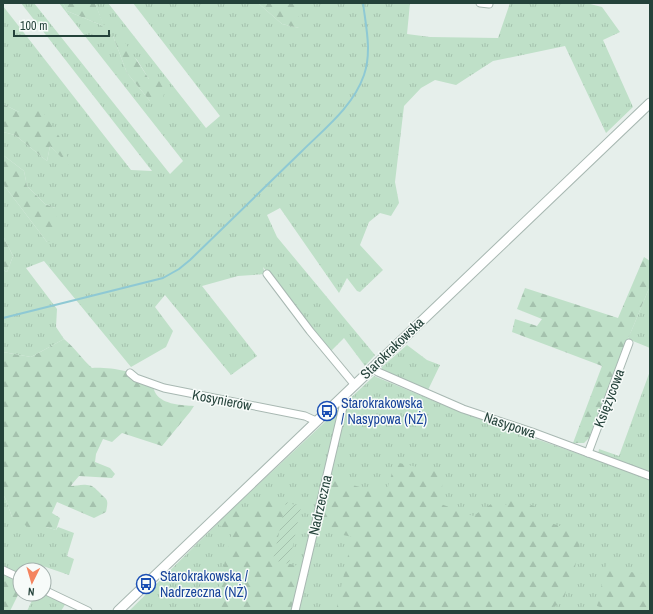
<svg xmlns="http://www.w3.org/2000/svg" width="653" height="614" font-family="'Archivo Narrow',sans-serif">
<style>
.grass{fill:url(#grass-tufts);fill-rule:evenodd}
.forest{fill:url(#forest-firs)}
.garden{fill:url(#garden-furrows)}
.lines{fill:none;stroke-linecap:round;stroke-linejoin:round}
.stream{stroke:#8ec9d4;stroke-width:2}
.minor-casing{stroke:#a8b8b2;stroke-width:9}
.tertiary-casing{stroke:#a8b8b2;stroke-width:11}
.minor{stroke:#fff;stroke-width:7}
.tertiary{stroke:#fff;stroke-width:9}
.labels{text-anchor:middle;dominant-baseline:central;stroke-width:3;stroke-linejoin:round;paint-order:stroke}
.street-label{font-size:14px;fill:#24423a;stroke:#f7fbf9}
.transit-label{font-size:14px;fill:#164399;stroke:#f7fbf9;text-anchor:start}
</style>
<defs>
<pattern id="grass-tufts" width="24" height="20" patternUnits="userSpaceOnUse"><rect width="24" height="20" fill="#bfe0c8"/><path d="M3 7l-1-3M5 7V3M7 7l1-3M15 17l-1-3M17 17v-4M19 17l1-3" fill="none" stroke="#a4c1ad"/></pattern>
<pattern id="forest-firs" width="22" height="20" patternUnits="userSpaceOnUse"><rect width="22" height="20" fill="#bfe0c8"/><path d="M5 1l3.5 6h-7zM16 11l3.5 6h-7z" fill="#a4c1ad"/></pattern>
<pattern id="garden-furrows" width="10" height="10" patternUnits="userSpaceOnUse"><rect width="10" height="10" fill="#bfe0c8"/><path d="M-1 1l2-2M0 10L10 0M9 11l2-2" fill="none" stroke="#a4c1ad"/></pattern>
</defs>
<rect width="100%" height="100%" fill="#e6efeb"/>
<!-- grass -->
<g class="grass">
<path d="M21,3H34L170,174L183,161L59,3H63L67,11L101,25L104,27L95,3H108L206,128L220,116L133,3H258L282,24L299,28V3H410L407,34L430,37L498,38L510,3H586L602,7L620,32L603,40L633,107L606,133L565,46L493,61L456,85L435,80L421,88L404,106L395,182L399,203L391,216L380,213L369,222L360,245L383,270L360,292L357,291L347,278L339,293L280,208L267,215L277,237L375,355L365,366L344,338L330,352L263,267L265,274L238,276L202,286L257,356L231,375L165,295L155,307L173,331L166,347L131,367L44,261L26,268L57,309L56,327L64,339L31,357L3,352V270L7,272L13,256L3,236V184L47,242L55,208L45,204L27,186L24,171L3,155V132L15,135L47,161L50,146L69,164L19,112L3,104V6L131,170L152,171ZM113,36L137,60L149,79L150,101L127,73Z"/>
<polygon points="650,286 650,348 628,339"/>
<polygon points="407,345 427,360 440,365 428,390 382,372 382,367"/>
<polygon points="650,371 650,474 598,454 599,449 619,456"/>
<polygon points="374,376 463,413 650,479 650,611 129,611 232,509"/>
<polygon points="3,494 6,500 12,517 56,530 58,527 74,533 67,556 74,559 69,575 34,563 30,570 20,570 20,575 3,566"/>
<polygon points="44,593 66,603 61,611 27,611 35,594"/>
</g>
<!-- forest -->
<g class="forest">
<polygon points="63,3 95,3 105,28 101,25 67,11"/>
<polygon points="258,3 299,3 299,28 282,24"/>
<polygon points="113,36 124,41 149,79 166,81 163,99 150,101 127,73"/>
<polygon points="3,104 19,112 40,108 65,145 69,165 50,146 47,161 15,135 3,132"/>
<polygon points="3,155 24,171 27,186 45,204 55,208 58,226 55,241 47,242 3,184"/>
<polygon points="3,236 13,256 7,272 3,270"/>
<polygon points="644,257 650,261 650,286 621,356 589,438 584,443 573,443 602,366 512,332 515,319 537,326 542,319 517,309 525,288 618,318"/>
<path d="M64,339C75,348 82,359 92,368C108,367 139,371 151,383C153,386 154,391 156,394C164,405 182,405 194,406L190,412L162,446L122,433L112,442L103,439L96,454L95,462L110,468L115,474L112,478L79,476L73,483L71,486C76,486 82,484 87,485C92,485 95,488 98,491C107,501 109,497 106,512L94,518L57,502L52,513L60,518L56,530L46,527L36,529L28,527L12,517L6,500L3,494V352L31,357Z"/>
<polygon points="395,462 443,473 441,504 473,516 491,504 505,509 509,495 540,509 538,519 582,533 572,582 567,584 564,601 546,611 336,611 352,537 317,529 324,515 330,479 386,494"/>
<polygon points="269,495 284,512 273,560 303,567 293,611 213,611 232,532 217,524 232,509 247,515"/>
<polygon points="607,561 620,571 650,574 650,611 612,611 597,606"/>
<polygon points="5,575 20,582 20,591 10,611 3,611 3,576"/>
</g>
<!-- garden -->
<polygon class="garden" points="286,502 301,507 289,564 273,560"/>
<g class="lines">
<!-- stream -->
<path class="stream" d="M3,318L163,278L179,269L190,260C227,224 264,188 301,152C324,129 353,107 364,75C372,52 366,27 363,3"/>
<defs>
<g id="minor">
<polyline points="480,3 489,4"/>
<polyline points="267,274 310,331 354,384"/>
<polyline points="372,368 378,372 463,409 532,432 650,476"/>
<polyline points="130,373 136,378 164,388 305,416 316,421"/>
<polyline points="588,453 629,343"/>
<polyline points="3,570 20,578"/>
<polyline points="44,590 88,611"/>
<polyline points="295,611 343,407 342,402 340,399"/>
</g>
<polyline id="tertiary" points="118,611 650,103"/>
</defs>
<!-- minor casing -->
<use href="#minor" class="minor-casing"/>
<!-- tertiary casing -->
<use href="#tertiary" class="tertiary-casing"/>
<!-- minor -->
<use href="#minor" class="minor"/>
<!-- tertiary -->
<use href="#tertiary" class="tertiary"/>
</g>
<!-- icons -->
<defs>
<symbol id="bus-ring" viewBox="-11 -11 22 22"><circle r="9.5" fill="#f7fbf9" stroke="#1a4fb4" stroke-width="1.5"/><path d="M-5-6H5V4H4V6H2V4H-2V6H-4V4H-5ZM-3.5-4V0h7V-4ZM-3.5 1.2v1.5H-2V1.2ZM2 1.2v1.5H3.5V1.2Z" fill="#1a4fb4"/></symbol>
</defs>
<g fill-rule="evenodd">
<use href="#bus-ring" x="316" y="400" width="22" height="22"/>
<use href="#bus-ring" x="135" y="573" width="22" height="22"/>
</g>
<g class="labels">
<!-- street labels -->
<g class="street-label">
<text transform="translate(392 348) rotate(-44)">Starokrakowska</text>
<text transform="translate(609 398) rotate(-69)">Księżycowa</text>
<text transform="translate(222 400) rotate(11)">Kosynierów</text>
<text transform="translate(510 425) rotate(19)">Nasypowa</text>
<text transform="translate(320 505) rotate(-77)">Nadrzeczna</text>
</g>
<!-- transit labels -->
<g class="transit-label">
<text x="341" y="403">Starokrakowska<tspan x="341" dy="16">/ Nasypowa (NŻ)</tspan></text>
<text x="160" y="576">Starokrakowska /<tspan x="160" dy="16">Nadrzeczna (NŻ)</tspan></text>
</g>
</g>
<!-- border -->
<rect width="653" height="614" fill="none" stroke="#24423a" stroke-width="8"/>
<!-- north arrow -->
<g transform="translate(32 582) rotate(185)"><circle r="19" fill="#f7fbf9" stroke="#a3b1ad"/>
<path d="M0-3L7 15L0 10L-7 15Z" fill="#f4845f"/>
<text y="-6" font-size="11" font-weight="bold" text-anchor="middle" fill="#24423a">N</text>
</g>
<!-- scale -->
<path d="M14 30v6h95v-6" fill="none" stroke="#24423a" stroke-width="2"/>
<text x="20" y="30" font-size="12" fill="#24423a" stroke="#f7fbf9" stroke-width="3" paint-order="stroke">100 m</text>
</svg>
